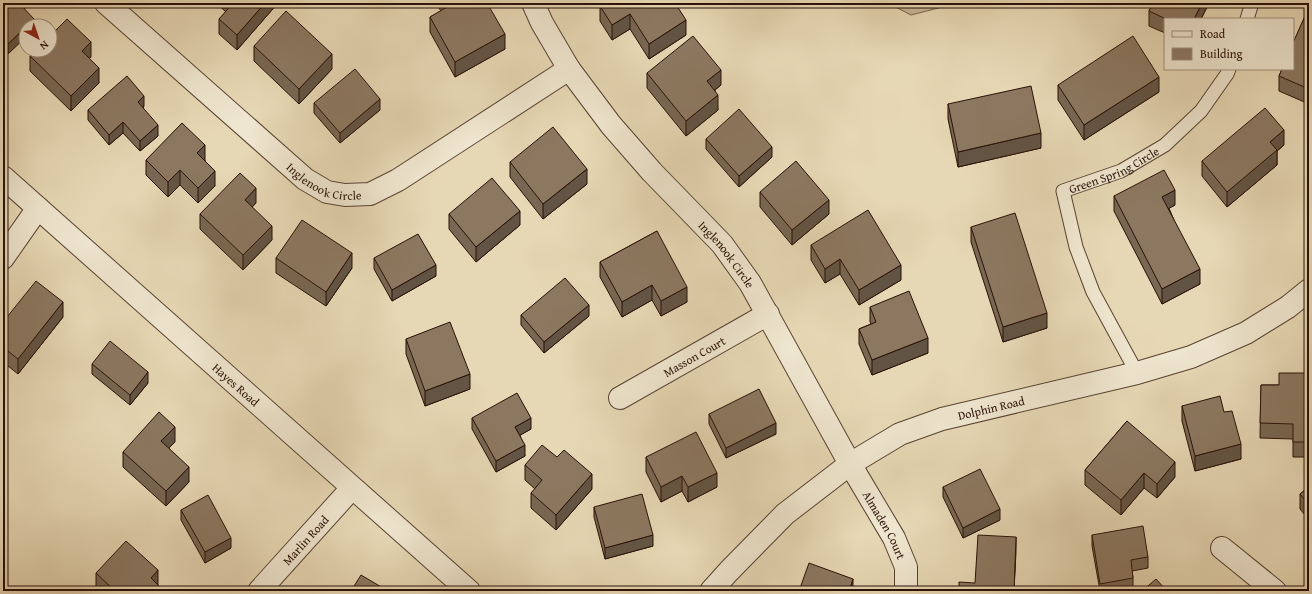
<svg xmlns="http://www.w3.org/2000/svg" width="1312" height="594" font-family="'Gentium Book Plus',serif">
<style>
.green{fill:#c7b697;stroke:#78634e}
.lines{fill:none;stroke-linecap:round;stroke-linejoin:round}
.service-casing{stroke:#584232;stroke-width:15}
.minor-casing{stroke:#584232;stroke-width:24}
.service{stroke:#efe6cf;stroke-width:13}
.minor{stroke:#efe6cf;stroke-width:22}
.wall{fill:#786753;stroke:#291006}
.shaded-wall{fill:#625444;stroke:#291006}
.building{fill:#8c7861;stroke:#291006}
.labels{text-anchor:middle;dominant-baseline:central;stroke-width:3;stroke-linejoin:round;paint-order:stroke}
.street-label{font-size:12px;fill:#291006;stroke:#efe6cf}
</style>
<rect width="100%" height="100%" fill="#e7d8b5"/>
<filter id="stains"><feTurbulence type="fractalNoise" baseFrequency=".005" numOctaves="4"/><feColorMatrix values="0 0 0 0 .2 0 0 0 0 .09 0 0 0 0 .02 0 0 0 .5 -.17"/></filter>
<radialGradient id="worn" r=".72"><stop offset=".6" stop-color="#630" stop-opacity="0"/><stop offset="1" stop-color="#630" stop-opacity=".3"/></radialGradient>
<!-- green -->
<polygon class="green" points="888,3 958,3 911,15"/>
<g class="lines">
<defs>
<g id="service">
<polyline points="1247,19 1252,3"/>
<path id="s1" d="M1137,373L1093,292L1076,247L1063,191L1121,171L1165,145L1201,111L1227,74L1229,69"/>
</g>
<g id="minor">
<path id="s2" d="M106,3L305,179L327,192L345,195L370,194L398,180L569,69"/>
<path id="s3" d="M533,3L542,23L569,69L611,125L652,172L722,244L750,283L850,464L894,538L906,567V591"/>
<path id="s4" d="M3,177L469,591"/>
<polyline points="3,258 38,208"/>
<path id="s5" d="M620,398L768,314"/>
<polyline points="1222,548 1275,591"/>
<path id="s6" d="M259,591L352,488"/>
<path id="s7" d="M711,591L729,571L785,514L850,464L900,434L942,419L1137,373L1191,357L1246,333L1288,307L1309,290"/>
</g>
</defs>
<!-- service casing -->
<use href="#service" class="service-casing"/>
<!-- minor casing -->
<use href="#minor" class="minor-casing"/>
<!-- service -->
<use href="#service" class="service"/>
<!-- minor -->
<use href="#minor" class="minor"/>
</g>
<!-- wall -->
<g class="wall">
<polygon points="3,3 30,3 24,9 34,26 8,54 3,49"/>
<polygon points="216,3 278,3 237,50 219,34 219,19 226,12"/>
<polygon points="439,3 487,3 505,49 455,77 430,32 430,17 441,11 439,8"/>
<polygon points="605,3 686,35 649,59 630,29 612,40 600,21 600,6"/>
<polygon points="1153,3 1209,3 1201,19 1165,19 1165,33 1149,26 1149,11"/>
<polygon points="1309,7 1309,104 1279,91 1279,76"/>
<polygon points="254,46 332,69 299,104 254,61"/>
<polygon points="30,56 91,57 89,59 99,83 71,111 30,71"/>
<polygon points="647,73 721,85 715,90 718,110 686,136 647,88"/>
<polygon points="1058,85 1159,92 1084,140 1058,100"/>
<polygon points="314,103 380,110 340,143 314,113"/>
<polygon points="948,104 1041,148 958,167 948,119"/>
<polygon points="144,106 143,108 158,136 140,151 123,133 109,145 88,120 88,110"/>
<polygon points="706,139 772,157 739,187 706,149"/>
<polygon points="1284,145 1277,151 1277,165 1227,207 1202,176 1202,161"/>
<polygon points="146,160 205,160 215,186 198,203 180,185 168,197 146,175"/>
<polygon points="510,162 587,184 543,219 510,177"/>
<polygon points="760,192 829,214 792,245 760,207"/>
<polygon points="1114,196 1175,205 1169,208 1200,284 1162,304 1114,211"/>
<polygon points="256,203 252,207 272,240 243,270 200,229 200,214"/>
<polygon points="449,214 520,225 476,262 449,229"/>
<polygon points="971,227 1047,328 1003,342 971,242"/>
<polygon points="657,231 687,302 661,316 652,300 622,317 600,277 600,262"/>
<polygon points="811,245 901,280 859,305 840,274 825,283 811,260"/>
<polygon points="276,258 352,268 326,306 276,273"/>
<polygon points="374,258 436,276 392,301 374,269"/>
<polygon points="870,307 928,353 872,375 859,344 859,329 871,324 870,322"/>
<polygon points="521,315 589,316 544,353 521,325"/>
<polygon points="63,317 18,374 3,362 3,322"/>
<polygon points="406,339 470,389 425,406 406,354"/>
<polygon points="92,364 148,383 130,405 92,374"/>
<polygon points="1309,373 1309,457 1293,457 1293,439 1260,438 1261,385 1279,385"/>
<polygon points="1182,406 1224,412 1241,459 1195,471 1182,421"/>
<polygon points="709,414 776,434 726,458 709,424"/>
<polygon points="472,418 531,429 520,435 525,456 496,472 472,429"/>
<polygon points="1127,421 1175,477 1157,498 1144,488 1121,515 1085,485 1085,470"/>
<polygon points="175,442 169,448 189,482 166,506 123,467 123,452"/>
<polygon points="646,457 717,487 688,502 682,491 661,502 646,472"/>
<polygon points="525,465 592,489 556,530 531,508 531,493 535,489 525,480"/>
<polygon points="943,487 1000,520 963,538 943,497"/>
<polygon points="1309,487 1309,520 1300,509 1300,494"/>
<polygon points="594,507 653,546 605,559 594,517"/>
<polygon points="181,510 231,548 205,563 181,520"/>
<polygon points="1092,535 1148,557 1148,568 1132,571 1133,578 1133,588 1117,591 1100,591 1092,546"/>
<polygon points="96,573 158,585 164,591 99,591 96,588"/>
</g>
<!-- shaded-wall -->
<g class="shaded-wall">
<polygon points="19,3 30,3 19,14"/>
<polygon points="265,3 278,3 237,50 237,35"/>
<polygon points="1202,3 1209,3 1201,19 1194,19"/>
<polygon points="630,14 630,29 612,40 612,25"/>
<polygon points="34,19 34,26 27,26"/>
<polygon points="686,20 686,35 649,59 649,44"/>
<polygon points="26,27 26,37 8,54 8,44"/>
<polygon points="505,34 505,49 455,77 455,62"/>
<polygon points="91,42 91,57 82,66 82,51"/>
<polygon points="332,54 332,69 299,104 299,89"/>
<polygon points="99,68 99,83 71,111 71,96"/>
<polygon points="721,70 721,85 707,96 707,81"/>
<polygon points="1159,77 1159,92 1084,140 1084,125"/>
<polygon points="718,95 718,110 686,136 686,121"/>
<polygon points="144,96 144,106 138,112 138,102"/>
<polygon points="380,99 380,110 340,143 340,133"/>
<polygon points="123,122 123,133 109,145 109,135"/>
<polygon points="158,125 158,136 140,151 140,141"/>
<polygon points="1284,130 1284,145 1277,151 1277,165 1227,207 1227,192 1270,142"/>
<polygon points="1041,133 1041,148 958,167 958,152"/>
<polygon points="205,145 205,160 197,168 197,153"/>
<polygon points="772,147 772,157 739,187 739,176"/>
<polygon points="587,169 587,184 543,219 543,204"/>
<polygon points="180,170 180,185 168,197 168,182"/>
<polygon points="215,171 215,186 198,203 198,188"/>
<polygon points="256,188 256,203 245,215 245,200"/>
<polygon points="1175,190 1175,205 1162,212 1162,197"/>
<polygon points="829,200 829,214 792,245 792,230"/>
<polygon points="520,211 520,225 476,262 476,247"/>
<polygon points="272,226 272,240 243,270 243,255"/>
<polygon points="352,253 352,268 326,306 326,292"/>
<polygon points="840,259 840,274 825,283 825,269"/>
<polygon points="436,265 436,276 392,301 392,290"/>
<polygon points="901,265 901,280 859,305 859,290"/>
<polygon points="1200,269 1200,284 1162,304 1162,289"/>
<polygon points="652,285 652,300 622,317 622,302"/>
<polygon points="687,287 687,302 661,316 661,301"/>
<polygon points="63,302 63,317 18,374 18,359"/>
<polygon points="589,305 589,316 544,353 544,342"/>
<polygon points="1047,313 1047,328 1003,342 1003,327"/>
<polygon points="928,338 928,353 872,375 872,360"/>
<polygon points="148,372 148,383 130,405 130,395"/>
<polygon points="470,374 470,389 425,406 425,391"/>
<polygon points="531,418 531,429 515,438 515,427"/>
<polygon points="776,423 776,434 726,458 726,448"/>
<polygon points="175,427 175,442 161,456 161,441"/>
<polygon points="1241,444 1241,459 1195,471 1195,456"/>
<polygon points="525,445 525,456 496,472 496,461"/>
<polygon points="1175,462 1175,477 1157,498 1157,484"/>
<polygon points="189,467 189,482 166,506 166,491"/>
<polygon points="717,473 717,487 688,502 688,487"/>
<polygon points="1144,473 1144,488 1121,515 1121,500"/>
<polygon points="592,474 592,489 556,530 556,515"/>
<polygon points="682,476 682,491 661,502 661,487"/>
<polygon points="1000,509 1000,520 963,538 963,528"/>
<polygon points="653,535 653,546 605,559 605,548"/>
<polygon points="1016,537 1016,552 1014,591"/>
<polygon points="231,538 231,548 205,563 205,552"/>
<polygon points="158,570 158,585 151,578"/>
<polygon points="853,579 853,591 849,591"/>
</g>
<!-- building -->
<g class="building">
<polygon points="3,3 19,3 34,19 8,44 3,38"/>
<polygon points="233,3 265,3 237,35 219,19"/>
<polygon points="445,3 487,3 505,34 455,62 430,17 447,7"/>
<polygon points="605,3 675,3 686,20 649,44 630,14 612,25 600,6"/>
<polygon points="1153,3 1202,3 1194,19 1166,19 1149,11"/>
<polygon points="1309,7 1309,89 1279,76 1282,69 1293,69 1293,43"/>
<polygon points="286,11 332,54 299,89 254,46"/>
<polygon points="67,19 91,42 82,51 99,68 71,96 30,56 36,50 50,50 50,36"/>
<polygon points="693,36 721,70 707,81 718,95 686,121 647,73"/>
<polygon points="1133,36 1159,77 1084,125 1058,85"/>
<polygon points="355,69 380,99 340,133 314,103"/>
<polygon points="127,76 144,96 138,102 158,125 140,141 123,122 109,135 88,110"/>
<polygon points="1031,86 1041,133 958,152 948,104"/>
<polygon points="1265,108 1284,130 1270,142 1277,150 1227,192 1202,161"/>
<polygon points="739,109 772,147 739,176 706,139"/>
<polygon points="182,123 205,145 197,153 215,171 198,188 180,170 168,182 146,160"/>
<polygon points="553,127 587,169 543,204 510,162"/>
<polygon points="796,161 829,200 792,230 760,192"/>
<polygon points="1164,170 1175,190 1162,197 1200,269 1162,289 1114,196"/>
<polygon points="240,173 256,188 245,200 272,226 243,255 200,214"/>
<polygon points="492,178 520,211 476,247 449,214"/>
<polygon points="868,210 901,265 859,290 840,259 825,269 811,245"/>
<polygon points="1015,213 1047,313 1003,327 971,227"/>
<polygon points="302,220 352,253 326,292 276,258"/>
<polygon points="657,231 687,287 661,301 652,285 622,302 600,262"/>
<polygon points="418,234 436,265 392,290 374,258"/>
<polygon points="565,278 589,305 544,342 521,315"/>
<polygon points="36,281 63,302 18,359 3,347 3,322"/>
<polygon points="909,291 928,338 872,360 859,329 876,322 870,307"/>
<polygon points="450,322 470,374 425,391 406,339"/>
<polygon points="110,341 148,372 130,395 92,364"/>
<polygon points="1279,373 1309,373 1309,442 1293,442 1293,424 1260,423 1261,385 1279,385"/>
<polygon points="759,389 776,423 726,448 709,414"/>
<polygon points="517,393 531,418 515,427 525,445 496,461 472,418"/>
<polygon points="1220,396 1224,412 1232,411 1241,444 1195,456 1182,406"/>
<polygon points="159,412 175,427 161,441 189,467 166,491 123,452"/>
<polygon points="1127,421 1175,462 1157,484 1144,473 1121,500 1085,470"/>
<polygon points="696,432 717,473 688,487 682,476 661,487 646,457"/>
<polygon points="542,445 557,457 564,450 592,474 556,515 531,493 542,480 525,465"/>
<polygon points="980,469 1000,509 963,528 943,487"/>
<polygon points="1309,487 1309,505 1300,494"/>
<polygon points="642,494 653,535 605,548 594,507"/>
<polygon points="208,495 231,538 205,552 181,510"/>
<polygon points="1143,526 1148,557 1131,560 1133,578 1100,584 1092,535"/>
<polygon points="978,535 1016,537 1014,591 959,591 959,582 975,583"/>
<polygon points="126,541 158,570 151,578 164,591 115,591 96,573"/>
<polygon points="809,563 853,579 849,591 799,591"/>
<polygon points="361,575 388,591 351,591"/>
<polygon points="1156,579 1167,591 1142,591"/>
</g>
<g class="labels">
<!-- street labels -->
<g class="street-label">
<text stroke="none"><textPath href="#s1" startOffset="253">Green Spring Circle</textPath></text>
<text stroke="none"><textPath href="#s2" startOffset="285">Inglenook Circle</textPath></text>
<text stroke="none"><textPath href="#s3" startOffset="319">Inglenook Circle</textPath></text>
<text stroke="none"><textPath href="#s5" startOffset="85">Masson Court</textPath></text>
<text stroke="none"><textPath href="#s4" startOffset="312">Hayes Road</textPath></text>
<text stroke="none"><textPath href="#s7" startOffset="342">Dolphin Road</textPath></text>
<text stroke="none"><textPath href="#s3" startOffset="633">Almaden Court</textPath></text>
<text stroke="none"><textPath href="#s6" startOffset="69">Marlin Road</textPath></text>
</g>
</g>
<!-- margin -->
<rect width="1312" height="594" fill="none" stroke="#e7d8b5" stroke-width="16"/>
<rect x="4" y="4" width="1304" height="586" fill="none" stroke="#291006" stroke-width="2"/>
<rect x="8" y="8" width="1296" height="578" fill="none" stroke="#291006"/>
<!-- legend -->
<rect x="1164" y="18" width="130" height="52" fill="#efe6cf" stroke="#a0907f"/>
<rect x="1172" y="31" width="20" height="6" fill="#efe6cf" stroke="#a0907f"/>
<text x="1200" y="38" font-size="12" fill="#291006">Road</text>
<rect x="1172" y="48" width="20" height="12" fill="#8c7861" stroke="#a0907f"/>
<text x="1200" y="58" font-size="12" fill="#291006">Building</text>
<!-- north arrow -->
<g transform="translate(38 38) rotate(140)"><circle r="19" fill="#efe6cf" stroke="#a0907f"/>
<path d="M0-3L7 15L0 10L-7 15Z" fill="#8f2418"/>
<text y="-6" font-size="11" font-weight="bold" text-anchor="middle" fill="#291006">N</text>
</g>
<rect width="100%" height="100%" filter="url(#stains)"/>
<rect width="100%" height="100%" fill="url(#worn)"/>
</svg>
